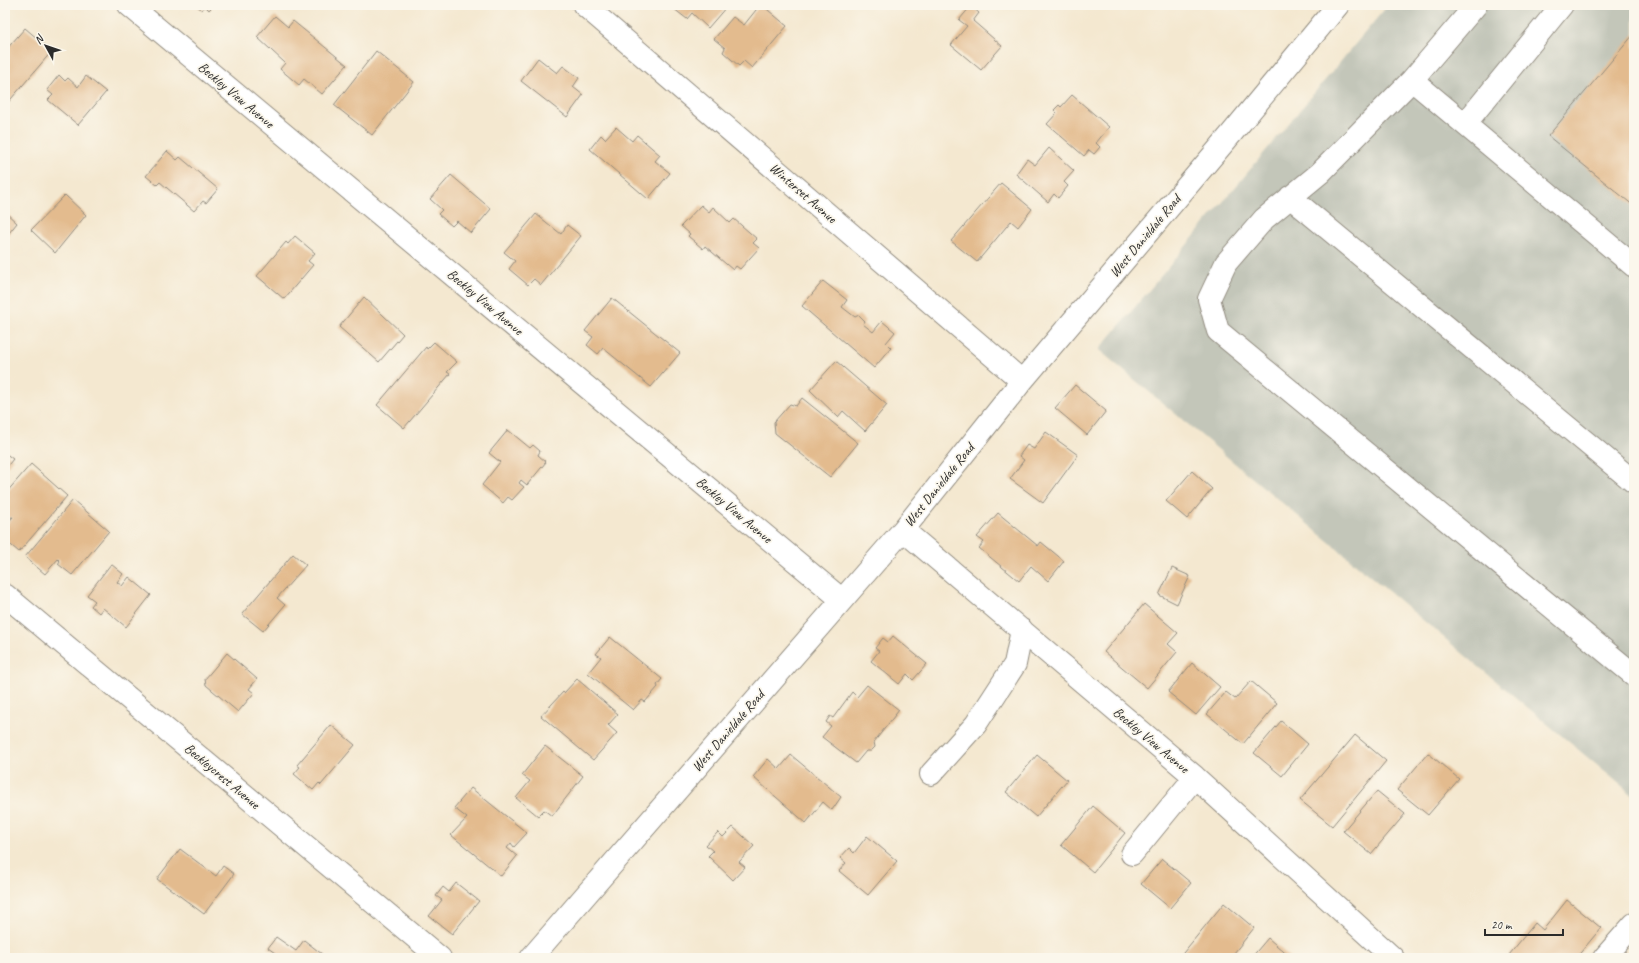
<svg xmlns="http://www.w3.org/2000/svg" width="1639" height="963" font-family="Caveat,sans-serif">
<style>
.industrial{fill:#c3c6b9}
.building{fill:#e3bb8e}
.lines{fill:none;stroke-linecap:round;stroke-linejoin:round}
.minor-casing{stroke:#908a7e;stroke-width:24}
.minor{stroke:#fff;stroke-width:22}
.labels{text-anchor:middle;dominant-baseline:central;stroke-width:3.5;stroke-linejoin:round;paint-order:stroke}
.street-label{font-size:14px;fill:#2b2b2b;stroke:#fbf7ec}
</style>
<rect width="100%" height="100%" fill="#fbf7ec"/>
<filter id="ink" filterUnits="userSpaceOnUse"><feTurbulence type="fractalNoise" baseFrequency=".025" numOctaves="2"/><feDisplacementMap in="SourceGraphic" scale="8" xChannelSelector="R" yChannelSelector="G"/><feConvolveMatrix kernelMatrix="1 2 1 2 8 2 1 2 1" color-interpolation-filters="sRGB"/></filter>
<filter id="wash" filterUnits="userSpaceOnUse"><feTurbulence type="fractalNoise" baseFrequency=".012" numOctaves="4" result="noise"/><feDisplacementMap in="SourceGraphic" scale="16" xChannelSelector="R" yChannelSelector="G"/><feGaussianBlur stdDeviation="0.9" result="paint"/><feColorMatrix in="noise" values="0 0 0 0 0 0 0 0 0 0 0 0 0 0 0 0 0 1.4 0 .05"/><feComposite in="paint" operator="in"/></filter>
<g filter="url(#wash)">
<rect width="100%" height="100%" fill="#f4e8d0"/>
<path class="industrial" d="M1388 5H1634V796L1099 350Z"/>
<g id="blocks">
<path class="building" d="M196 5H214L209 10 205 6 202 10Z
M669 5H726L727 6 708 28 692 13 687 19Z
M760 5H762L787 26 752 68 744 61 739 66 723 52 725 48 714 39 733 17 744 25Z
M971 6 979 13 973 21 1002 46 981 70 951 45 967 26 959 20Z
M275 16 288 27 293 21 347 65 322 94 304 79 299 85 280 69 285 63 257 37Z
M25 28 52 51 5 106V51Z
M1634 34V206L1548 136Z
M376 51 414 82 372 135 334 105Z
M538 58 557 73 563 66 579 78 573 87 583 95 567 117 521 81Z
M59 75 65 81 68 78 78 87 86 76 106 92 78 125 48 100 53 95 47 90Z
M1072 95 1109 127 1096 143 1100 147 1094 154 1089 150 1084 156 1047 124 1057 113 1054 110 1059 105 1061 107Z
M616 127 632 141 637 135 660 155 655 161 670 173 648 199 590 149 601 135 605 139Z
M1049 148 1074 171 1064 182 1068 186 1058 198 1054 194 1048 202 1016 174 1027 159 1035 165Z
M167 151 177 160 180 157 218 189 206 203 203 201 194 211 160 182 157 185 146 176Z
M451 175 491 209 471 233 457 221 452 226 438 214 442 210 430 199Z
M1001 183 1032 209 1018 227 1011 221 977 262 951 241Z
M65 195 86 215 55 253 31 230Z
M701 205 709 212 713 207 730 223 734 219 757 239 753 243 759 248 740 269 736 266 733 270 705 246 703 249 688 236 690 234 681 226Z
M5 212 17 223 5 238Z
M536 214 561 234 567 225 581 236 541 285 534 279 528 285 509 269 515 261 504 252Z
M295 236 315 253 308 261 313 265 284 299 257 276 286 242 288 244Z
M823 281 847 300 842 307 855 317 859 315 865 321 863 324 873 332 882 321 895 332 886 343 891 348 874 368 802 306Z
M364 297 403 334 379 362 339 327Z
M612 298 680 353 651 387 603 348 598 354 587 345 593 337 585 331Z
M434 342 457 362 447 372 450 374 404 428 377 405 426 347 427 349Z
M836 361 887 405 865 431 843 411 838 417 810 390Z
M1075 385 1106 411 1087 435 1055 408Z
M802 398 858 443 830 477 775 433 774 422 790 404 796 406Z
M508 430 530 448 533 445 540 451 538 455 546 462 527 485 521 480 519 483 524 487 512 500 508 497 503 503 482 485 500 462 489 453Z
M1046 432 1078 455 1043 503 1010 479 1024 460 1019 456 1027 445 1034 449Z
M5 453 13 459 5 469Z
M31 464 67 496 19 552 5 540V526L13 517 5 518V494Z
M1192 471 1212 489 1187 519 1166 501Z
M73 500 109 531 72 575 58 564 60 561 58 559 45 574 25 557Z
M998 513 1038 546 1041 542 1064 561 1048 581 1031 566 1019 581 979 548 984 542 977 537Z
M293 554 306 565 277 598 285 605 263 631 242 614Z
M111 564 123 574 117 582 122 586 129 577 151 595 126 627 103 608 99 613 91 606 95 601 87 595Z
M1172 568 1190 576 1177 604 1159 595Z
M1144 604 1178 633 1168 644 1177 652 1147 688 1104 652Z
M893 636 927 664 913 680 907 674 899 684 871 661 879 651 875 648 883 638 888 642Z
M610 637 662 679 657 685 658 687 645 702 642 700 633 710 588 673 601 657 596 654Z
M227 653 257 679 249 689 254 693 238 712 206 685 205 679Z
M1192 663 1220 687 1196 715 1168 692Z
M577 679 618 714 608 725 617 733 593 760 541 716 563 692 564 693Z
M1251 681 1277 703 1243 744 1207 714 1226 692 1235 699Z
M867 685 899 710 874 742 875 747 871 751H866L856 763 822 737 831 726 826 722 830 716 833 718 852 692 857 697Z
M1281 721 1308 744 1282 776 1254 753Z
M331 725 355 745 321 785 319 783 313 790 294 774 300 767 297 765Z
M1355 735 1386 761 1332 826 1300 800Z
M545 746 583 776 552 816 544 810 538 816 516 798 530 781 522 775Z
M1428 753 1459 779 1428 815 1397 790Z
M791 755 841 797 832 810 823 802 806 823 753 777 768 759 779 769Z
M1037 755 1067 780 1036 817 1006 792Z
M471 788 527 833 514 847 511 843 507 848 517 856 501 876 451 835 467 818 454 808Z
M1377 791 1405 814 1371 854 1343 831Z
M1093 806 1125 833 1093 872 1061 845Z
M733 827 754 846 739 862 745 867 733 880 708 856 713 851 706 845 718 832 723 837Z
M867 836 897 861 868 895 839 871 846 863 840 858 849 848 854 853Z
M180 849 216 876 223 866 234 874 204 914 157 879Z
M1162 859 1191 883 1170 908 1141 884Z
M456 883 479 901 452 934 429 916 442 900 436 896 443 887 449 892Z
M1567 900 1601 928 1576 958H1512L1509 955 1535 923 1543 930Z
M1224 903 1254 928 1230 958H1179Z
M276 937 296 951 304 940 327 958H271L275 953 268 948Z
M1268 938 1291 958H1251Z"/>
</g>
</g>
<g filter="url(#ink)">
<use href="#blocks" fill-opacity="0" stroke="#908a7e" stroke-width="1"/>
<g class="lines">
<g class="minor-casing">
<path id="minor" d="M129 5 841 599
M584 5 1022 381
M1412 80 1476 5
M1465 124 1562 5
M1290 197 1634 482
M1634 266 1412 80 1320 173 1264 219 1226 263 1209 299 1218 331 1634 675
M903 530 1195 777 1393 958
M5 595 440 958
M931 774 976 724 1015 664 1022 630
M1132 854 1195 777
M531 958 903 530 1022 381 1232 133 1338 5
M1604 958 1634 924"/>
</g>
<use href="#minor" class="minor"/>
</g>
</g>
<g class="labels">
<g class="street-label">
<text transform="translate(236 95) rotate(40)">Beckley View Avenue</text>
<text transform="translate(803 193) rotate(41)">Winterset Avenue</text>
<text transform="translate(1145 236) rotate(-50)">West Danieldale Road</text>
<text transform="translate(485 302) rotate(40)">Beckley View Avenue</text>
<text transform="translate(939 485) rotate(-51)">West Danieldale Road</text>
<text transform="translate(734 510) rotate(40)">Beckley View Avenue</text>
<text transform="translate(728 731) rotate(-49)">West Danieldale Road</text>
<text transform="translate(1151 740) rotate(40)">Beckley View Avenue</text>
<text transform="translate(222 776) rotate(40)">Beckleycrest Avenue</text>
</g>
</g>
<rect width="1639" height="963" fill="none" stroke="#fbf7ec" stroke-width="20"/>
<g transform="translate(46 46) rotate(310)" stroke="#fbf7ec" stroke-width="3" paint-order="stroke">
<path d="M0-3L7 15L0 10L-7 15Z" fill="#2b2b2b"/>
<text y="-6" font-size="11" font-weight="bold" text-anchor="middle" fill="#2b2b2b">N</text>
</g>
<path d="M1485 929v6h78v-6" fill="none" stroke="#2b2b2b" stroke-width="2"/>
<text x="1491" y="929" font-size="12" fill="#2b2b2b" stroke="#fbf7ec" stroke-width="3" paint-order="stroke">20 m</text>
</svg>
